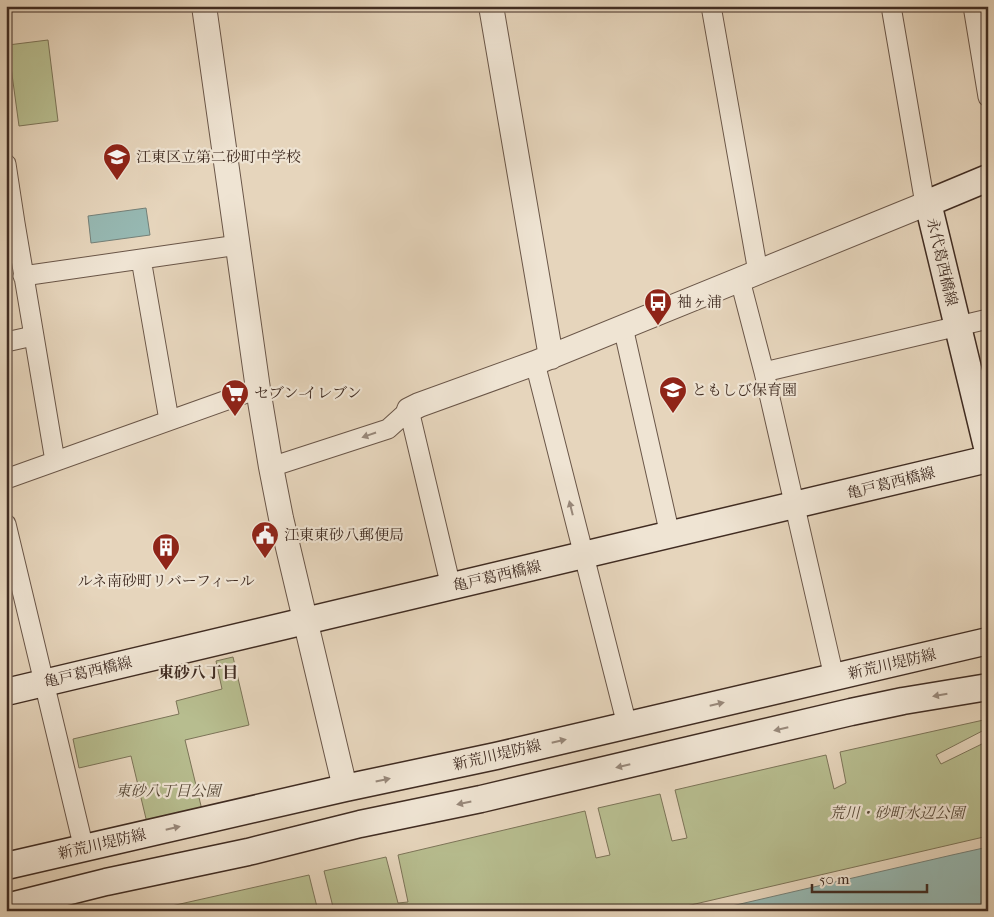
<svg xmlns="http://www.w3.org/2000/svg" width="994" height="917" font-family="'IM FELL French Canon','Noto Serif JP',serif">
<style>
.green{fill:#b7bd8f;stroke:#7c7458}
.water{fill:#96b8b2;stroke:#748078}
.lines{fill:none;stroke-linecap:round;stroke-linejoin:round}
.minor-casing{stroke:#6a5648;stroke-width:21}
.tertiary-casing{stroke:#6a5648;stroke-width:26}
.secondary-casing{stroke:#402c22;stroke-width:29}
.minor{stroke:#efe4d3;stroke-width:19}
.tertiary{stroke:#efe4d3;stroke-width:24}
.secondary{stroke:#efe4d3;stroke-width:26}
.oneway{fill:#98887a}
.labels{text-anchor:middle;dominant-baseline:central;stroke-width:4.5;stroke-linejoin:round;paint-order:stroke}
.poi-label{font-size:15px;fill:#402c22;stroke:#efe4d3;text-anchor:start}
.street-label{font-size:15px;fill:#402c22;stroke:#efe4d3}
.park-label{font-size:15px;font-style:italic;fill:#584938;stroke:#efe4d3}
.neighbourhood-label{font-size:16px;font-weight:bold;fill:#402c22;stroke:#efe4d3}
</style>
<rect width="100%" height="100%" fill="#e6d5bc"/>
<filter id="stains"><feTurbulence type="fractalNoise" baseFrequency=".004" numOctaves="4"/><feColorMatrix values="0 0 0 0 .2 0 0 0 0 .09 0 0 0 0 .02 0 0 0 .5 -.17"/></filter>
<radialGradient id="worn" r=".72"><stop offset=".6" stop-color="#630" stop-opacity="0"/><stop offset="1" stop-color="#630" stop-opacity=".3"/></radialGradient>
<path class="green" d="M48 40 58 121 19 126 8 45Z
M233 657 249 725 185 740 203 814 148 827 131 756 79 768 73 739 179 714 176 701 222 689 216 661Z
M988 719V728L936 755 941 764 988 741V836L665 911H334L324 871 386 857 398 903 408 902 398 855 585 811 596 858 610 855 598 808 660 794 672 841 687 838 675 790 826 755 834 789 846 783 840 752Z
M309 875 318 911H149Z"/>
<path class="water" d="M146 208 150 235 91 243 88 216Z
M988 847V911H710L952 855Z"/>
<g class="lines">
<g class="minor-casing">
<path id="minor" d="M711 6 758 272
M973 6 988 97
M892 12 925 204
M6 164 15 223 55 461
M141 259 169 420
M23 276 238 245
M740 280 764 372 834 677
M623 327 670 535
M6 342 33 336
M535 363 627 725
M764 372 988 319
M271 467 388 429 409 410 451 587
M6 479 258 389
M6 524 84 849"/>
</g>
<g class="tertiary-casing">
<path id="tertiary" d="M204 6 258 389 271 467 281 518 345 788
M491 6 551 357
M409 410 419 405 535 363 928 203"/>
</g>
<g class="secondary-casing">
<path id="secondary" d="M988 178 928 203 988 451
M6 692 988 459
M6 866 345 788 496 756 988 641
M6 907 106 882 248 852 360 824 481 799 851 712 903 701 988 687"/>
</g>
<use href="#minor" class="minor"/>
<use href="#tertiary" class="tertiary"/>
<use href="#secondary" class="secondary"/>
</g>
<defs><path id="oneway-solid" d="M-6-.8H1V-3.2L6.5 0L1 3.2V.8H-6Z" transform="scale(1.25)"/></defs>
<g class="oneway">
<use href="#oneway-solid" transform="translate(369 435) rotate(161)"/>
<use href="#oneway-solid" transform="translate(571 508) rotate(-104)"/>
<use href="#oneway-solid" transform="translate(940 695) rotate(170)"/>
<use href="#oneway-solid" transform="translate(717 704) rotate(-13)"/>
<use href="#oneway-solid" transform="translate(781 729) rotate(167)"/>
<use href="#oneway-solid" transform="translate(559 741) rotate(-13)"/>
<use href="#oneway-solid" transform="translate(623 766) rotate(167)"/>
<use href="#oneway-solid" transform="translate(383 780) rotate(-12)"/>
<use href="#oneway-solid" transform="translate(464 803) rotate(168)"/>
<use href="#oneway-solid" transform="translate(173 828) rotate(-13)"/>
</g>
<defs>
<g id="school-pin" transform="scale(1.4375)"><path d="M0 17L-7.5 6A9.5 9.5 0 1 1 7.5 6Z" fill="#8f2418" stroke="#efe4d3"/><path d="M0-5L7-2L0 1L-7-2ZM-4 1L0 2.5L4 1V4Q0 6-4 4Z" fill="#fff"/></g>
<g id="bus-pin" transform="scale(1.4375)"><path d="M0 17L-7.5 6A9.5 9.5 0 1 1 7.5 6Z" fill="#8f2418" stroke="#efe4d3"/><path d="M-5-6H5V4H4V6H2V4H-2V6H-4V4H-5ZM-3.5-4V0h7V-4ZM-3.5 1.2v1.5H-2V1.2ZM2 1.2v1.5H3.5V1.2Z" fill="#fff"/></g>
<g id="supermarket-pin" transform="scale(1.4375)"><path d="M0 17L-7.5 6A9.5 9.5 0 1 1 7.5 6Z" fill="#8f2418" stroke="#efe4d3"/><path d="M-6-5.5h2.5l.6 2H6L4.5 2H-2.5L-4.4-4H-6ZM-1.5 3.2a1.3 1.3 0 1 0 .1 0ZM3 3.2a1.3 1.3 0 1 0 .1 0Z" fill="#fff"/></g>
<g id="civic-pin" transform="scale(1.4375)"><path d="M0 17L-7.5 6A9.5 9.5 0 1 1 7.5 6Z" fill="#8f2418" stroke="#efe4d3"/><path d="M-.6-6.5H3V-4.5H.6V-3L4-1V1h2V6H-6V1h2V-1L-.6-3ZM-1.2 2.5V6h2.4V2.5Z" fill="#fff"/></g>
<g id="building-pin" transform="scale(1.4375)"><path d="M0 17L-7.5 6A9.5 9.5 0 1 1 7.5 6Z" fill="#8f2418" stroke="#efe4d3"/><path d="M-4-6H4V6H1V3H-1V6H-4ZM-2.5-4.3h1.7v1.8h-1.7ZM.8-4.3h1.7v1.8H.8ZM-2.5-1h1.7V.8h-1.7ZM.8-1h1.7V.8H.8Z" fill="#fff"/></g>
</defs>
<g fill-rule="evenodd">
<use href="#school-pin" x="117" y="157"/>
<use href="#bus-pin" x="658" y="302"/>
<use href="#school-pin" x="673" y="390"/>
<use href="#supermarket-pin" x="235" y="393"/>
<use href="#civic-pin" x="265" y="535"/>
<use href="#building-pin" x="166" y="547"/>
</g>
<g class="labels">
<g class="poi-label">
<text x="136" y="157">江東区立第二砂町中学校</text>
<text x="677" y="302">袖ヶ浦</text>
<text x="692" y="390">ともしび保育園</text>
<text x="254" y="393">セブン-イレブン</text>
<text x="284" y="535">江東東砂八郵便局</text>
<text x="166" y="581" text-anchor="middle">ルネ南砂町リバーフィール</text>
</g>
<g class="street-label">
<text transform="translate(942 262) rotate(77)">永代葛西橋線</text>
<text transform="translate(891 483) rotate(-14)">亀戸葛西橋線</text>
<text transform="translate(497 576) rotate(-13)">亀戸葛西橋線</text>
<text transform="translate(892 664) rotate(-13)">新荒川堤防線</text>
<text transform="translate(88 672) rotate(-13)">亀戸葛西橋線</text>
<text transform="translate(497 755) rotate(-13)">新荒川堤防線</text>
<text transform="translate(102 844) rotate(-13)">新荒川堤防線</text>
</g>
<g class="park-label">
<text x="168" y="791">東砂八丁目公園</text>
<text x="897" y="813">荒川・砂町水辺公園</text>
</g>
<g class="neighbourhood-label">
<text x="198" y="672">東砂八丁目</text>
</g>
</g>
<rect width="994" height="917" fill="none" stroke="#e6d5bc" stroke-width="25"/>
<rect x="8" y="8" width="979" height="902" fill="none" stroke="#402c22" stroke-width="2.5"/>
<rect x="12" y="12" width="969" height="892" fill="none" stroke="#402c22"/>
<path d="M812 884v8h115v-8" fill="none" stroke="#402c22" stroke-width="2.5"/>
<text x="819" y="884" font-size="15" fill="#402c22" stroke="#efe4d3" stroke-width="4" paint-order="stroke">50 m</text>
<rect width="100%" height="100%" filter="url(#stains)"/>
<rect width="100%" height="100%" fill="url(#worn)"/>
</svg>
